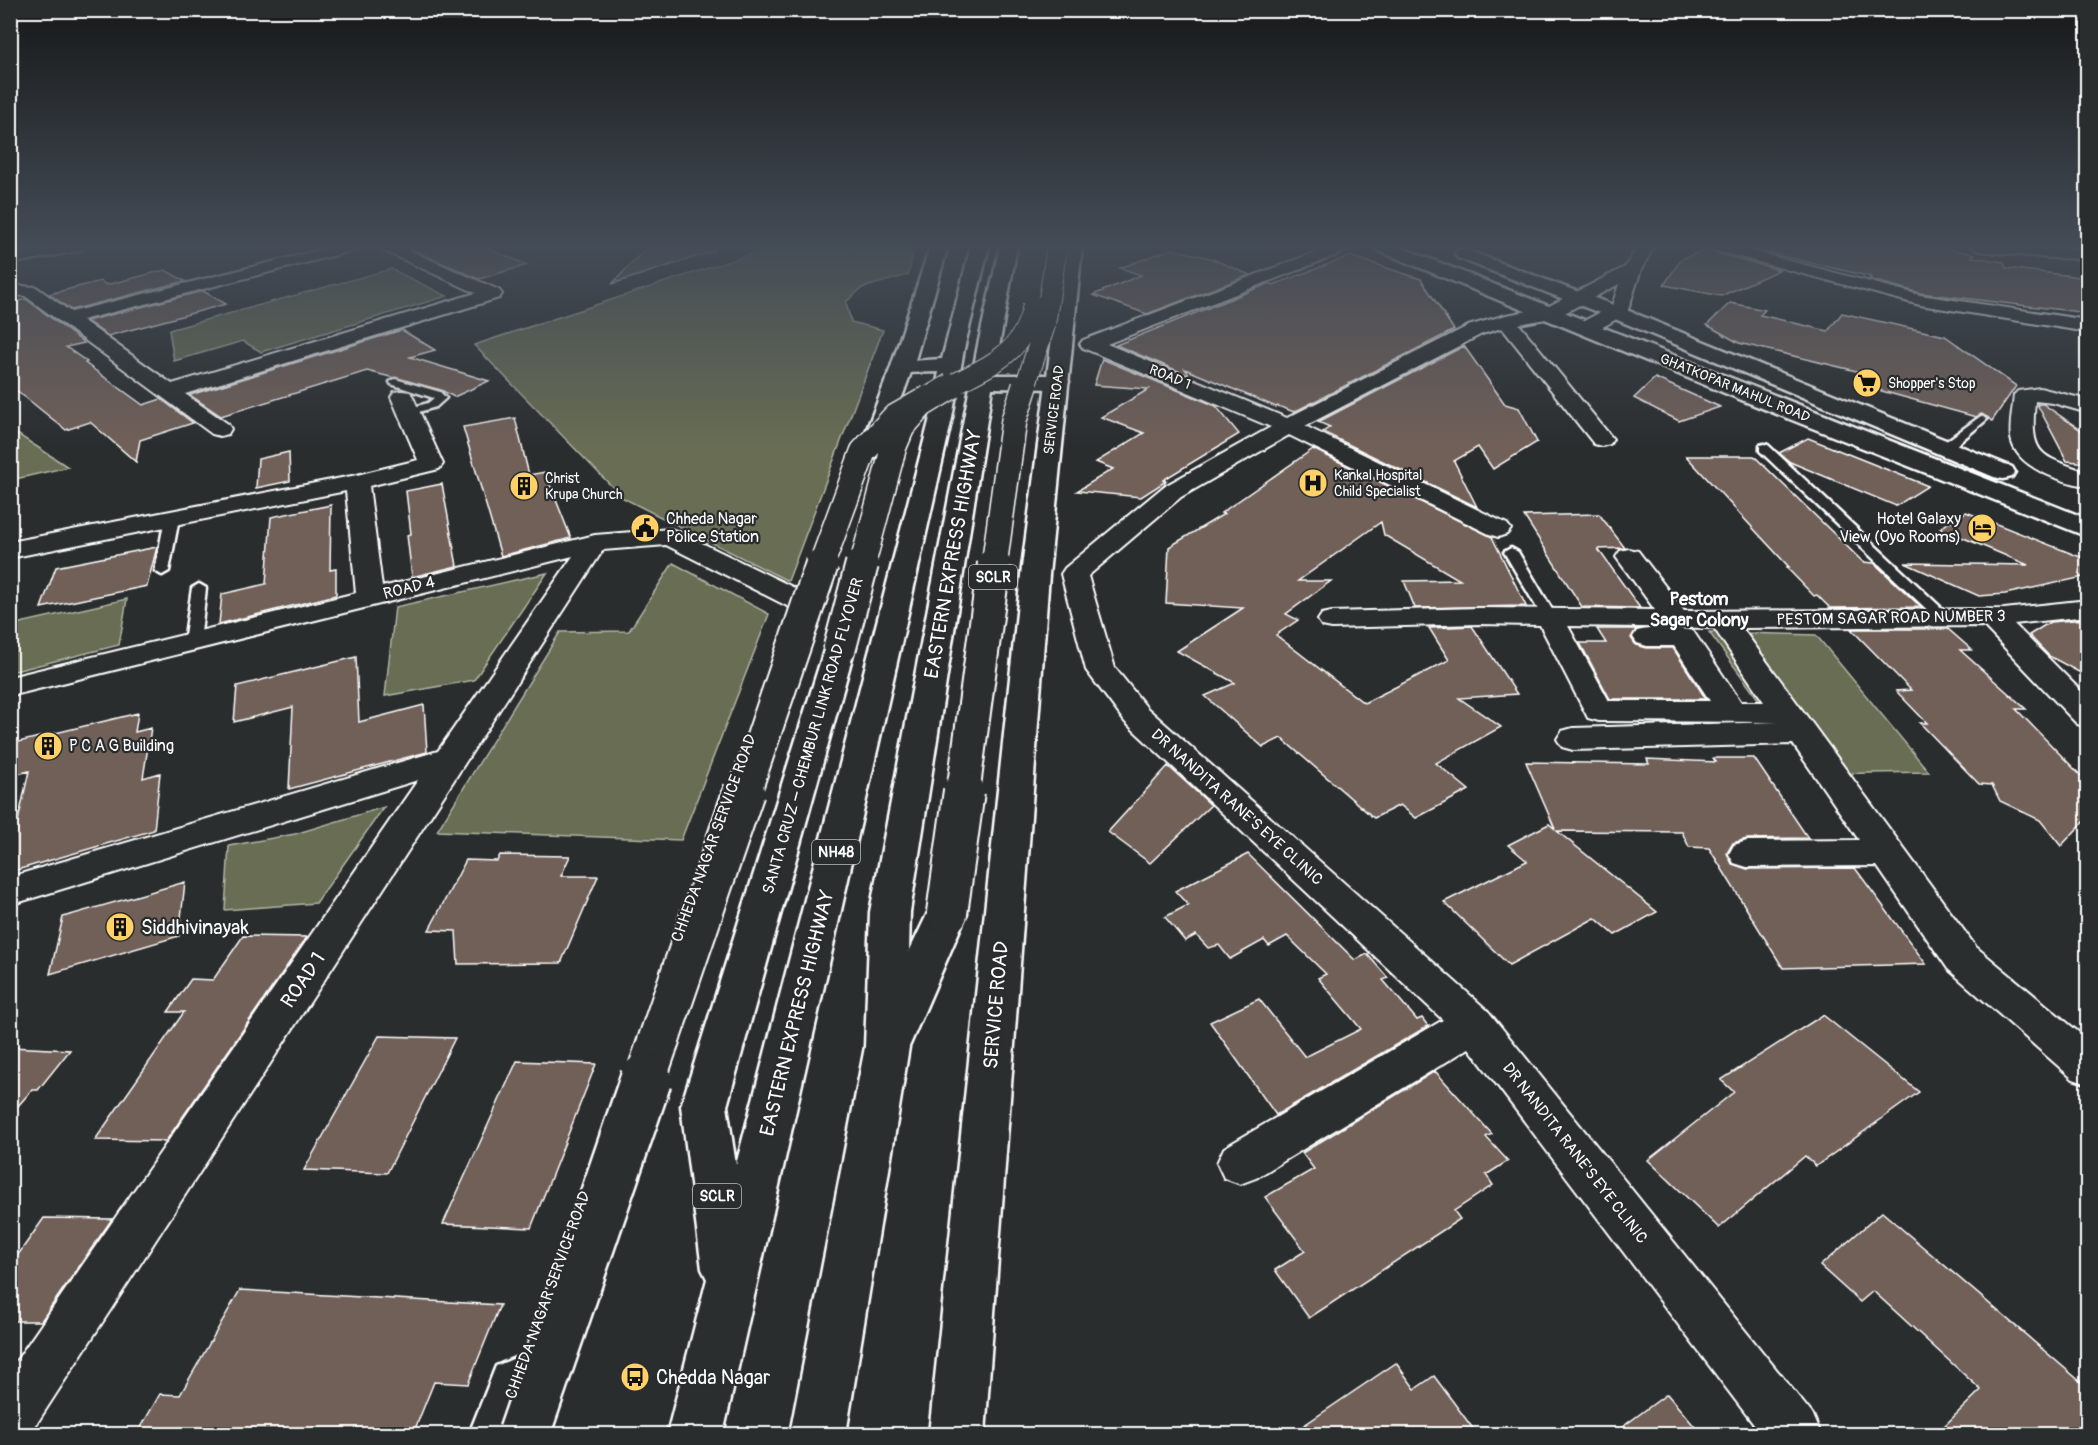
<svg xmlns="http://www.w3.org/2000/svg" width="2098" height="1445" font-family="Pangolin,sans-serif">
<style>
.green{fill:#676d52;stroke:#b3b6a8;stroke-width:1.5}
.building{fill:#716058;stroke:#fff;stroke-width:1.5}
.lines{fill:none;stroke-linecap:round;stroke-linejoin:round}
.service-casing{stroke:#fff;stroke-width:5}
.minor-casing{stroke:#fff;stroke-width:4}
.tertiary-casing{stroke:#fff;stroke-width:5}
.trunk-casing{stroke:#fff;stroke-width:5}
.service{fill:#2a2d2e;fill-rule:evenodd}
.minor{fill:#2a2d2e;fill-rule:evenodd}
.tertiary{fill:#2a2d2e;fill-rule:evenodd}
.trunk{fill:#2a2d2e;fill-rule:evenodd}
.trunk-bridge-far4-casing{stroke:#fff;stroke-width:22;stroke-linecap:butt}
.trunk-bridge-far3-casing{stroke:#fff;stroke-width:28;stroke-linecap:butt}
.trunk-bridge-far2-casing{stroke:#fff;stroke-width:36;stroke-linecap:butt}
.trunk-bridge-far1-casing{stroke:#fff;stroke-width:44;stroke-linecap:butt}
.trunk-bridge-casing{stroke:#fff;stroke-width:55;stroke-linecap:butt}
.trunk-bridge-far4{stroke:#2a2d2e;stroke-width:20}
.trunk-bridge-far3{stroke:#2a2d2e;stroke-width:25}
.trunk-bridge-far2{stroke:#2a2d2e;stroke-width:32}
.trunk-bridge-far1{stroke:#2a2d2e;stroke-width:40}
.trunk-bridge{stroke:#2a2d2e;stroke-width:50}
.labels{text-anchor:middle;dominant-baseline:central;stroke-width:4.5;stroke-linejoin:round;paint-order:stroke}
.far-street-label{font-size:14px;fill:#fff;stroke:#2a2d2e}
.far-poi-label{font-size:14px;fill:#fff;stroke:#2a2d2e;text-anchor:start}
.shield{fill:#2a2d2e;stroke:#bfc0c0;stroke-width:1.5}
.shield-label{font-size:15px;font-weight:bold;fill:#fff}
.poi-label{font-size:16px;fill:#fff;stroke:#2a2d2e;text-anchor:start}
.street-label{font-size:16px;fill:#fff;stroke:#2a2d2e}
.neighbourhood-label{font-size:18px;font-weight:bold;fill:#fff;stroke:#2a2d2e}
.near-street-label{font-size:20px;fill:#fff;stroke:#2a2d2e}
.near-poi-label{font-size:20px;fill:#fff;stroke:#2a2d2e;text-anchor:start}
</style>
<rect width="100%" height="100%" fill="#2a2d2e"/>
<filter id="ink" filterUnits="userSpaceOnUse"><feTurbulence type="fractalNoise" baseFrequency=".0167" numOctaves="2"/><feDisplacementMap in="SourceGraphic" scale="12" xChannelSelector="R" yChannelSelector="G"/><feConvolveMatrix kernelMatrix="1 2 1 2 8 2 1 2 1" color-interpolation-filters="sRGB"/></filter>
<g filter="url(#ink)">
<path class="green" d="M775 246H915L908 275 862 288 846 302 851 322 883 330 788 581 623 498 474 345Z
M391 269 447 296 261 352 243 341 174 361 169 330Z
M11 430 68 467 11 480Z
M673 563 769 614 681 840 437 831 560 632 629 631Z
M547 573 474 680 385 696 395 607Z
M127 599 119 645 11 672V625Z
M1709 632 1816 635 1929 772 1813 774Z
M384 807 316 903 225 910 229 846 295 834Z"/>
<path class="building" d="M404 246H482L527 265 479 279Z
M648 246H713L714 251 612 284Z
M1741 246H1931L1975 254 1972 257 2004 262 2006 268 2088 278V313L1920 293 1869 279 1871 277Z
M1171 249 1210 258 1250 275 1147 314 1093 295 1141 275 1120 268Z
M1707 249 1709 251 1779 270 1721 296 1664 285 1681 259Z
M1350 256 1421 279 1454 330 1294 412 1278 406 1276 407 1185 369 1190 376 1116 345 1270 283 1273 285Z
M165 270 185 281 71 310 49 294 101 281 106 285Z
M203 291 226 304 108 336 87 321Z
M26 299 84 343 66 347 87 362 85 363 143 405 161 399 193 423 140 440 136 462 90 422 66 430 10 385V303Z
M1730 303 1765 310 1760 315 1828 331 1842 313 1945 336 2016 386 1992 421 1982 414 1976 417 1860 385 1869 374 1739 343 1707 325Z
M402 330 435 350 410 357 489 381 454 397 441 390 367 371 221 416 190 395Z
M1464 346 1505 404 1519 408 1537 442 1493 469 1478 447 1454 461 1477 507 1323 432 1330 427 1318 422Z
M1102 359 1216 406 1239 434 1163 480 1166 481 1141 497 1077 491 1113 469 1096 462 1144 433 1101 417 1149 389 1094 385Z
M1655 378 1720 407 1679 421 1634 398Z
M2037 404H2043L2088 435V463L2067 461Z
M515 418 529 475 545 472 571 538 501 556 463 427Z
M1808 438 1928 486 1896 506 1790 462 1779 453Z
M1313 449 1492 537 1526 606 1415 608 1404 581 1460 580 1384 535 1381 522 1298 581H1331L1286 614 1298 620 1276 635 1364 703 1449 660 1429 628 1472 626 1517 694 1459 698 1501 727 1436 763 1469 790 1416 818 1400 805 1374 818 1281 738 1263 747 1205 696 1235 683 1177 651 1243 608 1166 603 1169 547 1224 514 1221 513Z
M289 452 290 481 256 488 258 459Z
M1686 456H1754L1863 562 1874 563 1921 607 1830 608 1817 595 1814 596 1786 567H1789Z
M442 484 457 566 412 577 407 535 411 534 406 491Z
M331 505 330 570 336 569V595L219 624 222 594 266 584 271 517Z
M1966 512 2088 560V576L2005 594 1979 596 1905 563 2028 565 1940 528Z
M1599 514 1625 548 1598 549 1640 608 1582 607 1524 516Z
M157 547 147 586 41 608 56 567Z
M2086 619H2088V677L2049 656 2029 635 2050 622Z
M1597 629H1636L1631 638 1636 645 1647 648H1673L1706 699H1610L1580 643H1606Z
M1851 629H1948L1972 650H1960L2026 709H2016L2088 783V817L2061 846 2040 820 2000 801 1992 785 1979 784 1920 723H1927L1896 691 1911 690Z
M356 657 359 722 424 705 427 752 289 789 293 707 234 722 237 686Z
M138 713 135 732 151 728 143 778 160 773 154 830 10 872V857L29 771 10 776V744Z
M1713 758H1754L1808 838 1747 839 1733 843 1727 853 1732 864 1747 869 1855 868 1926 964 1783 968 1709 848 1689 847 1682 832 1557 831 1657 912 1615 935 1595 918 1509 965 1444 902 1527 861 1508 845 1549 824 1555 829 1526 762 1649 764 1647 759 1716 762Z
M1168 766 1211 805 1150 863 1108 832Z
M1248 854 1355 960 1367 954 1388 978 1383 980 1417 1020 1422 1018 1428 1026 1276 1115 1210 1022 1259 999 1305 1057 1361 1029 1318 978 1326 974 1287 936 1269 946 1264 940 1230 959 1219 945 1208 948 1196 935 1185 941 1165 917 1188 905 1175 891Z
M500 855 570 856 561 876H598L561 963 458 964 456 931 429 930 466 860 497 861Z
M185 882 179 936 50 974 63 917Z
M243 936 307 937 166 1141 95 1140 184 1012H168L191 979 213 980Z
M1823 1015 1919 1092 1816 1166 1805 1156 1719 1228 1648 1160 1734 1092 1721 1080Z
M379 1036 455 1038 387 1173 304 1170Z
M10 1047 70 1050 38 1090H32L10 1115Z
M517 1061 596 1064 531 1228 443 1224Z
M1435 1071 1492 1134 1486 1137 1508 1161 1486 1175 1493 1185 1454 1211 1460 1219 1309 1318 1275 1270 1305 1251 1265 1197 1314 1169 1302 1153Z
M1882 1212 2088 1388V1434H1936L1981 1390 1873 1291 1860 1302 1820 1266Z
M44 1218 112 1219 41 1321H10V1266Z
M240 1290 500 1305 468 1384 434 1382 413 1434H137L160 1394 180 1395Z
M1396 1363 1415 1389 1434 1376 1477 1434H1291Z
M1667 1394 1701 1434H1613Z"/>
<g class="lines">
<g class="service-casing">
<path id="service" d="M395 379 440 392 446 398 436 407 408 415 404 414V410L428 403 434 398 391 384 390 382Z
M1981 416 1987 419 1985 421 1949 451H1941V445Z
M1764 444 1768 445 1949 615 1951 618 1949 621H1939L1760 451V445Z
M172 514 179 518 169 571 162 575 155 571 165 518Z
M1511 548 1518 552 1557 618 1555 621 1550 622 1543 618 1504 552Z
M199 584 206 588 200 642 192 647 184 642 192 588Z"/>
</g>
<g class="minor-casing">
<path id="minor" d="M54 246H86L78 251 10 264V254Z
M336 246H362L360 249 82 320 172 384 476 293 380 249 378 246H399L499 290 502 294 499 298 185 394 228 424 231 429 228 434 220 436 212 434 25 296 10 295V285L36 287 71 312Z
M1332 246H1354L1352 249 1107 344 1287 418 1468 326 1506 315 1545 308 1625 267 1638 246H1654L1641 270 1627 313C1613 320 1596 335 1580 331L1577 327 1580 323 1612 306 1619 284 1557 317 1519 324 1613 439 1610 444 1602 446 1594 444 1502 328 1482 334 1305 426 1507 524 1511 529 1507 534 1498 537 1489 534 1289 435 1181 497 1088 576 1115 668 1147 708 1488 1011 1813 1415 1821 1434H1761L1469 1048 1256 1178 1240 1184 1224 1178 1217 1163 1224 1148 1443 1020 1125 722 1086 670 1061 574 1065 568 1163 487 1271 427 1083 348 1080 344 1083 340Z
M1708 246H1733L1920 295 2088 320V332L1920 305 1710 249Z
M1971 246 2088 249V259L2049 258 1979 251Z
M2040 388 2088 400V413L2053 403 2035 401C2030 455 2038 456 2088 472V487C2062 481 2016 469 2011 438 2009 424 2013 409 2014 395L2018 391Z
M402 391 410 392 413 397 443 464 439 469 369 486 382 587 595 535 670 529 679 532 809 595 813 601 809 607 799 609 789 607 666 545 603 550 30 1434H10V1370L418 780 10 905V877L438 751 573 556 10 696V677L356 593 346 491 10 558V542L357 475 418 460 391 397 394 392Z
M1629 549 1638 551 1684 611 2004 609 2088 600V616L2014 624 2088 698V727L2077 724 1984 626 1742 628 1976 947 2088 1040V1084L2073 1079 1948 969 1877 866 1747 867 1734 863 1729 854 1734 845 1747 841 1859 840 1793 744 1573 750 1562 747 1557 739 1562 731 1573 728 1778 722 1599 721 1588 718 1540 625 1479 624 1332 628 1322 626 1318 620 1322 614 1332 612 1479 608 1655 610 1616 557 1620 551ZM1568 626 1714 628 1764 702H1741L1693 631C1676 627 1654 627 1637 631L1633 637 1637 643 1647 646H1674L1710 701H1609Z"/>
</g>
<g class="tertiary-casing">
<path id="tertiary" d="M930 246H948L913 367 882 452 879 457 870 459 861 457 858 452 891 367Z
M1064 246H1082L1049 575 985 1434H929L1021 575Z
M1374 246H1397L2088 519V537L1744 401 1377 250Z
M1464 249 1624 309 2012 467 2015 472 2012 477 2003 479 1994 477 1610 317 1458 258 1455 254 1458 250Z
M515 1358 534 1366 542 1385 525 1434H469L496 1366Z"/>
</g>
<g class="trunk-casing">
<path id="trunk" d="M971 246H989L964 349 952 418 723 1434H667L707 1279 702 1269 681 1106 825 647 829 640 840 638 851 640 855 647 727 1106 736 1165 930 418 939 372 902 373 894 372 891 367 894 362 942 359Z
M1000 246H1017L994 375H1058L1066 377 1069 382 1066 387 1058 389 992 388 910 912 909 952 933 902 947 898 961 902 967 913 909 1047 846 1434H790L865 1047 870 912 978 345Z"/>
</g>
<use href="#service" class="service"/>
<use href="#minor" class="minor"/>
<use href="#tertiary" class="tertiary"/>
<use href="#trunk" class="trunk"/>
<g class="trunk-bridge-far4-casing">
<path id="trunk-bridge-far4" d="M949 387C990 364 1023 356 1033 305
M1025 387 1045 325 1057 246"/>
</g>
<g class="trunk-bridge-far3-casing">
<path id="trunk-bridge-far3" d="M821 566 863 452 894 418 929 398
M862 566 894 446 902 427 921 405 952 386
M994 566 1014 420 1025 386"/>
</g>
<g class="trunk-bridge-far2-casing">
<path id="trunk-bridge-far2" d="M840 647 862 564
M744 793 822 564
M963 793 994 564"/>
</g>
<g class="trunk-bridge-far1-casing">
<path id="trunk-bridge-far1" d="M947 913 964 791
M645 1080 744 791"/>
</g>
<g class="trunk-bridge-casing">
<path id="trunk-bridge" d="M524 1434 646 1079"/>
</g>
<use href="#trunk-bridge-far4" class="trunk-bridge-far4"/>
<use href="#trunk-bridge-far3" class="trunk-bridge-far3"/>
<use href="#trunk-bridge-far2" class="trunk-bridge-far2"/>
<use href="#trunk-bridge-far1" class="trunk-bridge-far1"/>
<use href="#trunk-bridge" class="trunk-bridge"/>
</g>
</g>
<linearGradient id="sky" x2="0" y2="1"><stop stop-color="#171919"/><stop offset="0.55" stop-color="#444c57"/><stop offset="1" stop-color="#444c57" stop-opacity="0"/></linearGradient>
<rect width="2098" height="448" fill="url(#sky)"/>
<defs>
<g id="supermarket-disc" transform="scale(1.5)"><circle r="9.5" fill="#ffd166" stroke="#2a2d2e"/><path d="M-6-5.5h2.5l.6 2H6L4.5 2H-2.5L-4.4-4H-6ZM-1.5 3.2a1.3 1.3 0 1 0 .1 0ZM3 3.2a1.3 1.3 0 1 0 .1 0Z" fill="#111"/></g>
<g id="hospital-disc" transform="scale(1.5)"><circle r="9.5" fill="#ffd166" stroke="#2a2d2e"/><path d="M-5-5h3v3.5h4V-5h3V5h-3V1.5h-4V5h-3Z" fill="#111"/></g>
<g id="building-disc" transform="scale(1.5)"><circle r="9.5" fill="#ffd166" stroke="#2a2d2e"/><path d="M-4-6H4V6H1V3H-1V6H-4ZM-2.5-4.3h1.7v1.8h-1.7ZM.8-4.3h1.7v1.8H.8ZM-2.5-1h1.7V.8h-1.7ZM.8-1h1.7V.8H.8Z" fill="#111"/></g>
<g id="civic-disc" transform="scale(1.5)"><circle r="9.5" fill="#ffd166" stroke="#2a2d2e"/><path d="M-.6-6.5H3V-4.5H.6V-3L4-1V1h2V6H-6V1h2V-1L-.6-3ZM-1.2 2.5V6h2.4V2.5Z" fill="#111"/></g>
<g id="hotel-disc" transform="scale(1.5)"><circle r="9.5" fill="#ffd166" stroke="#2a2d2e"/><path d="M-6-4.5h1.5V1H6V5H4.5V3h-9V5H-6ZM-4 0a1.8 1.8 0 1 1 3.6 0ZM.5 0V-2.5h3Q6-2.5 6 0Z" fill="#111"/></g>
<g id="bus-disc" transform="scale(1.5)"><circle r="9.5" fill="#ffd166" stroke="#2a2d2e"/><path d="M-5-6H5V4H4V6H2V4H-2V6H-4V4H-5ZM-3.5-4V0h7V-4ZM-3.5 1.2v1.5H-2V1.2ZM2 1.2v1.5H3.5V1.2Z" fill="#111"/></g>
</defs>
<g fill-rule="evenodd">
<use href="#supermarket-disc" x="1867" y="383"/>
<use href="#hospital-disc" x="1313" y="483"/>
<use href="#building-disc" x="524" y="486"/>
<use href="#civic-disc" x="645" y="528"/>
<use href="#hotel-disc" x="1982" y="528"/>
<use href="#building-disc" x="48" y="746"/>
<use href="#building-disc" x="120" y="927"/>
<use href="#bus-disc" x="635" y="1377"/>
</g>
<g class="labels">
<g class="far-street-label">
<text transform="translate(1170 377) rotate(22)">ROAD 1</text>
<text transform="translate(1735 388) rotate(22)">GHATKOPAR MAHUL ROAD</text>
<text transform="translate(1054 410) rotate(-83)">SERVICE ROAD</text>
</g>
<g class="far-poi-label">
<text x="1888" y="383">Shopper's Stop</text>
<text x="1334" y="475">Kankal Hospital<tspan x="1334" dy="16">Child Specialist</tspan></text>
<text x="545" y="478">Christ<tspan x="545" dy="16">Krupa Church</tspan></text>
</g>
<g class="shield">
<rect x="969" y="565" width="48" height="24" rx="4.5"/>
<rect x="812" y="840" width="48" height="24" rx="4.5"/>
<rect x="693" y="1184" width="48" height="24" rx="4.5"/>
</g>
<g class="shield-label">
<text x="993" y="577">SCLR</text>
<text x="836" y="852">NH48</text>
<text x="717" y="1196">SCLR</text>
</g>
<g class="poi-label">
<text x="666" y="519">Chheda Nagar<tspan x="666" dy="18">Police Station</tspan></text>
<text x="1961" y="519" text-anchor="end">Hotel Galaxy<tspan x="1961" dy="18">View (Oyo Rooms)</tspan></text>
<text x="69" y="746">P C A G Building</text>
</g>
<g class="street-label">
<text transform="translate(409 588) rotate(-14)">ROAD 4</text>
<text transform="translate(1891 618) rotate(-1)">PESTOM SAGAR ROAD NUMBER 3</text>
<text transform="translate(813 736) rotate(-74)">SANTA CRUZ – CHEMBUR LINK ROAD FLYOVER</text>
<text transform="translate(1237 807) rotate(42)">DR NANDITA RANE'S EYE CLINIC</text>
<text transform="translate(714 838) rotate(-70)">CHHEDA NAGAR SERVICE ROAD</text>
<text transform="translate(1575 1153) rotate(52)">DR NANDITA RANE'S EYE CLINIC</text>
<text transform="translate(548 1295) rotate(-70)">CHHEDA NAGAR SERVICE ROAD</text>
</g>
<g class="neighbourhood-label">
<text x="1699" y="599">Pestom<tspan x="1699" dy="21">Sagar Colony</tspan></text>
</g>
<g class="near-street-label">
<text transform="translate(953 554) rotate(-80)">EASTERN EXPRESS HIGHWAY</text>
<text transform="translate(303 980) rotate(-56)">ROAD 1</text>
<text transform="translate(996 1005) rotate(-85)">SERVICE ROAD</text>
<text transform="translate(797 1013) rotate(-76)">EASTERN EXPRESS HIGHWAY</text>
</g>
<g class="near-poi-label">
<text x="141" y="927">Siddhivinayak</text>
<text x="656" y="1377">Chedda Nagar</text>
</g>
</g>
<rect width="2098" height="1445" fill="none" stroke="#2a2d2e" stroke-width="36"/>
<rect x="18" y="18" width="2062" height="1409" fill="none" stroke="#fff" stroke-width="2" filter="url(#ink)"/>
</svg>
